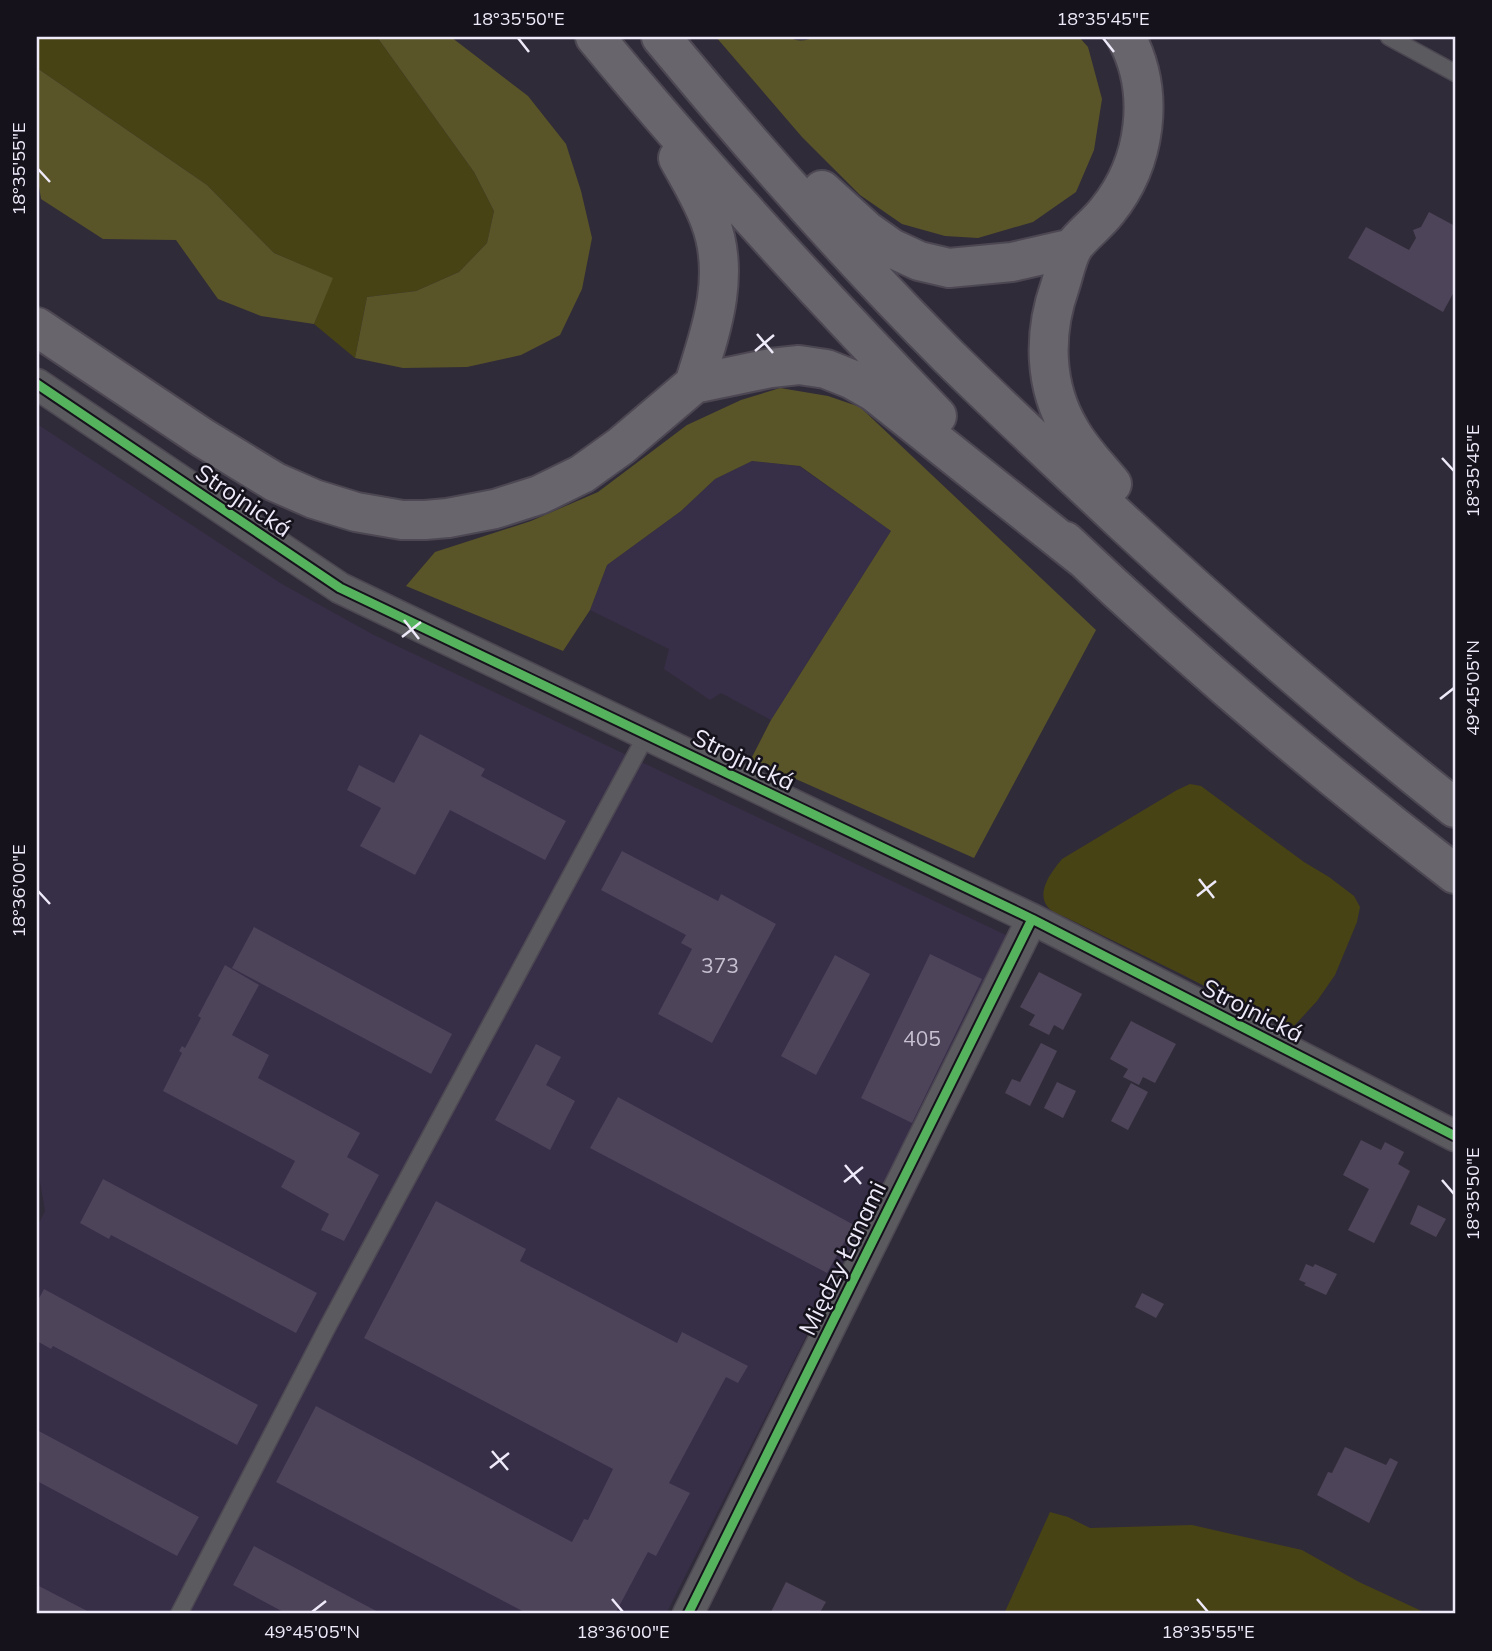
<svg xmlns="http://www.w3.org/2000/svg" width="1492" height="1651" font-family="Mulish,sans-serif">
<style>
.built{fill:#372e48}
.green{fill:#474315}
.forest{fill:#595528}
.building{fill:#4d445a}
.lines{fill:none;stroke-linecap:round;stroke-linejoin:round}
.service-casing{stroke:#4c4752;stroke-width:19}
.minor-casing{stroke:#4c4752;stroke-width:33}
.trunk-casing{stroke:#4c4752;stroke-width:42}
.service{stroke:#5b5a5e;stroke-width:16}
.minor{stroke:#5b5a5e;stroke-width:30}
.trunk{stroke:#68656c;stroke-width:38}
.cycleway-casing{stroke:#15121c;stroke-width:13}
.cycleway{stroke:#56b35d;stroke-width:9}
.ticks{fill:none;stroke:#efeaf9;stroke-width:2.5}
.labels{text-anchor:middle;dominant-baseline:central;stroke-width:5;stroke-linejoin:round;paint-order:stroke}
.number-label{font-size:21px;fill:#c6c0d1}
.street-label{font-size:24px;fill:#efeaf9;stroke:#15121c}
.neatline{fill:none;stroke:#efeaf9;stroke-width:2.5}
.ticks-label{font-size:18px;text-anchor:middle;fill:#efeaf9}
</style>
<rect width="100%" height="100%" fill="#302b38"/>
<path class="built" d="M37 424 282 584 374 635 1008 936 666 1614H37V1227L45 1211 37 1164Z
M752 461 799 466 891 531 771 720 721 693 710 700 664 669 669 649 590 610 607 565 681 511 715 479Z"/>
<path class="green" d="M37 37H377L474 172 494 211 487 243 459 272 416 291 367 297 355 358 314 324 332 278 274 253 207 185 37 68Z
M1190 784 1201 786 1304 862 1329 877 1354 896 1360 907 1357 922 1335 975 1317 1001 1294 1026 1286 1028 1181 974 1067 918C1061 915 1051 912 1047 906 1036 891 1053 870 1062 859L1177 790Z
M1050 1512 1068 1517 1090 1528 1192 1525 1302 1550 1359 1582 1428 1614H1004Z"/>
<path class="forest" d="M377 37H451L528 96 566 144 581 191 592 238 582 289 560 335 521 355 467 367 403 368 355 358 367 297 416 291 459 272 487 243 494 211 474 172Z
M716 37H789C795 42 808 41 814 37H1079L1088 47 1102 99 1094 150 1076 192 1033 222 978 238 945 236 902 224 860 195 802 137Z
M37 68 207 185 274 253 333 278 314 324 261 316 218 299 176 240 103 239 41 199 37 173Z
M780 388 828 396 860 407 1096 630 974 858 751 759 771 720 891 531 800 466 752 461 715 479 681 511 607 565 590 610 563 651 406 586 435 552 531 521 598 492 687 425 741 400Z"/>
<path class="building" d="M1429 212 1455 226V290L1443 312 1348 258 1366 227 1409 250 1416 238 1413 230 1421 227Z
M420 734 485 769 481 776 566 821 545 860 450 810 415 875 360 846 381 808 347 790 359 765 394 783Z
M622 851 718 901 721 894 776 924 712 1043 658 1014 692 949 681 943 686 935 601 890Z
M254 927 452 1034 431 1074 232 968Z
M930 954 982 979 912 1123 861 1098Z
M835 955 870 974 816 1075 781 1056Z
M225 965 259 985 232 1035 269 1055 258 1078 360 1133 347 1157 379 1175 344 1241 321 1230 329 1214 281 1187 295 1161 163 1091 182 1053 179 1051 182 1046 185 1048 201 1018 198 1016Z
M1039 972 1082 994 1063 1030 1054 1025 1049 1035 1029 1025 1035 1015 1020 1007Z
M1131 1021 1176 1044 1155 1083 1143 1077 1139 1085 1123 1077 1128 1069 1110 1059Z
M1041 1043 1057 1051 1030 1106 1005 1093 1012 1079 1020 1082Z
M536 1044 561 1057 546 1085 575 1101 550 1150 495 1120Z
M1057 1082 1076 1091 1063 1118 1044 1108Z
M1131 1083 1148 1092 1128 1130 1111 1121Z
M618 1097 854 1225 827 1273 590 1148Z
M1361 1140 1381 1150 1385 1142 1404 1152 1398 1164 1410 1171 1374 1243 1348 1230 1369 1189 1343 1175Z
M103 1179 317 1293 296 1333 111 1235 109 1239 80 1223Z
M436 1201 526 1249 520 1261 677 1343 682 1332 748 1366 738 1383 726 1377 669 1483 690 1493 656 1556 648 1552 615 1614H528L276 1482 316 1406 572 1542 584 1519 588 1520 613 1469 364 1338Z
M1418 1205 1446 1219 1436 1237 1410 1224Z
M1306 1264 1313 1267 1315 1264 1337 1274 1326 1295 1304 1285 1306 1283 1299 1280Z
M44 1289 258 1405 237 1445 53 1346 51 1349 37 1341V1302Z
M1142 1293 1164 1304 1156 1318 1135 1307Z
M37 1430 199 1517 177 1556 37 1481Z
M1345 1447 1386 1465 1390 1458 1398 1462 1369 1523 1317 1495 1328 1472 1332 1473Z
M254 1546 382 1614H287L233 1585Z
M786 1582 826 1602 819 1614H770Z
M37 1585 93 1614H37Z"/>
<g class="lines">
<g class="service-casing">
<path id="service" d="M1389 37 1455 73
M179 1614 328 1326 647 734"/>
</g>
<g class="minor-casing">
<path id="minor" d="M37 384 340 588 1032 919 1455 1136
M688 1614 1032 919"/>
</g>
<g class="trunk-casing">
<path id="trunk" d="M595 37C703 168 819 294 937 416
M661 37C752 147 847 255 948 356 1006 413 1066 469 1126 525 1232 623 1341 718 1455 808
M678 158C689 178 702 199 710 221 731 276 711 331 694 384
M822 190 867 231 891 248 919 261 949 268 1012 262 1073 248
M37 327 203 438 275 482 314 499 356 512 402 520H425L448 518 495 509 539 495 582 474 621 446 694 384 771 368 799 365 826 369 851 379 874 392 1084 559
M1112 484C1098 467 1081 450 1070 430 1044 386 1043 334 1060 286 1064 274 1067 257 1074 246 1083 234 1097 224 1107 211 1146 163 1156 93 1126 37
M1065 541C1189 659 1320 770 1455 874"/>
</g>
<use href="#service" class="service"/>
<use href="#minor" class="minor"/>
<use href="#trunk" class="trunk"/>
<g class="cycleway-casing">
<path id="cycleway" d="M37 384 340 588 1032 919 1455 1136
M688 1614 1032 919"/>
</g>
<use href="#cycleway" class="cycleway"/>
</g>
<path class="ticks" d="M518 38 529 52M1103 38 1114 52M38 169 50 182M757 334 773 353M755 351 774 335M1442 458 1454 471M404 620 419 639M402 637 421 622M1440 699 1454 688M1199 879 1214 898M38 891 50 904M1197 896 1216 881M845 1165 861 1184M1442 1180 1454 1194M844 1182 863 1167M492 1451 508 1470M490 1468 509 1453M612 1599 623 1612M1197 1599 1208 1612M312 1612 326 1601"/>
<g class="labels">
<g class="number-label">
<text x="720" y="965">373</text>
<text x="922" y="1038">405</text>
</g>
<g class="street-label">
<text transform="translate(244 500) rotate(34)">Strojnická</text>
<text transform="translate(744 759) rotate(26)">Strojnická</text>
<text transform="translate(1253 1010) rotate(27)">Strojnická</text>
<text transform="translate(842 1258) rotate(-64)">Między Łanami</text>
</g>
</g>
<rect width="1492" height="1651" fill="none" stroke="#15121c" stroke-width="77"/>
<rect x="38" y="38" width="1416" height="1574" class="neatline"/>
<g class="ticks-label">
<text x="518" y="25">18°35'50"E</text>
<text x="1103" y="25">18°35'45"E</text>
<text transform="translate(19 169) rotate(-90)" y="6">18°35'55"E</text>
<text transform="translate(1473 471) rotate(-90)" y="6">18°35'45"E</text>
<text transform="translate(1473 688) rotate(-90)" y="6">49°45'05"N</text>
<text transform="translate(19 891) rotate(-90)" y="6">18°36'00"E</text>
<text transform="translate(1473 1194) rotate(-90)" y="6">18°35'50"E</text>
<text x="312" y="1638">49°45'05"N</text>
<text x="623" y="1638">18°36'00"E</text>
<text x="1208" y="1638">18°35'55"E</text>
</g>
</svg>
